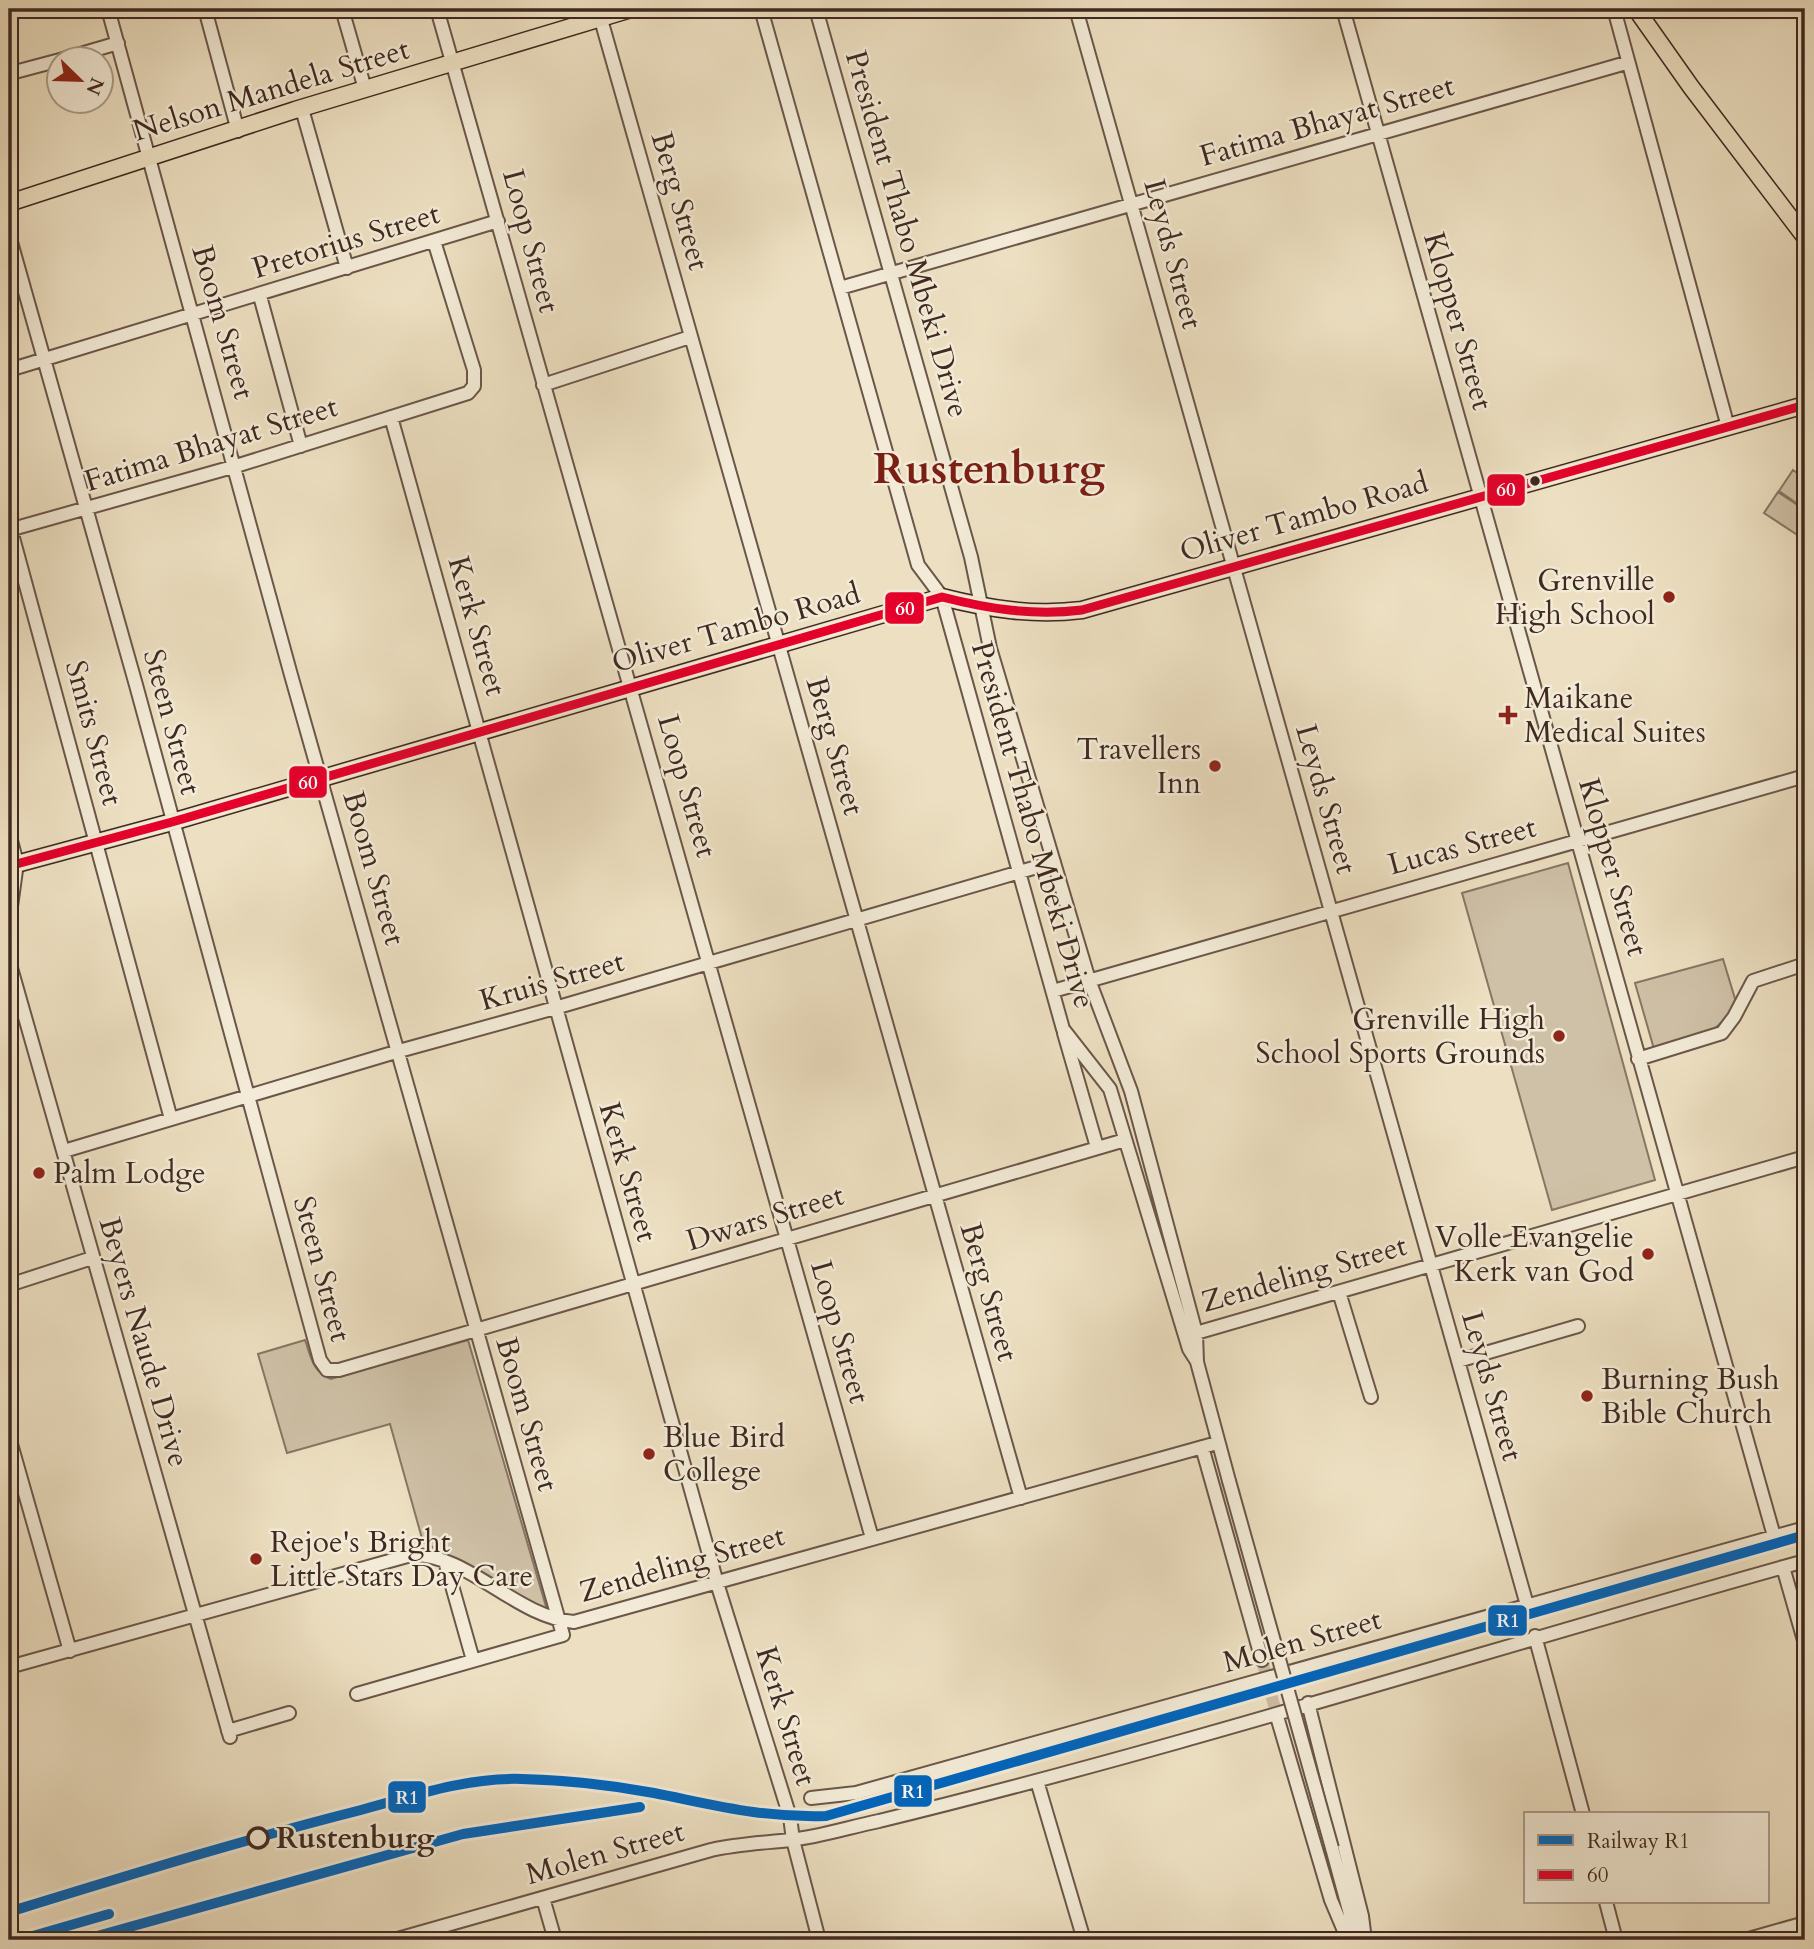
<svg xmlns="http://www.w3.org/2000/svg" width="1814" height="1949" font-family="Cardo,serif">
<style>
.green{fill:#cfc1a7;stroke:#877564;stroke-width:2}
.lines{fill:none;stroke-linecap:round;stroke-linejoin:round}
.minor-tunnel{stroke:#cabba2;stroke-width:12;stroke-dasharray:12 6;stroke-linecap:butt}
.minor-casing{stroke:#6a5749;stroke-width:16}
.major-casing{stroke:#3f2921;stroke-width:19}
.minor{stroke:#f3ebd7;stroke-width:12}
.major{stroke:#ede0c2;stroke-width:16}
.minor-bridge-casing{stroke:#6a5749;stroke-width:16;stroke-linecap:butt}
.minor-bridge{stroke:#f3ebd7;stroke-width:12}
.bus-1-casing{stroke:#f3ebd7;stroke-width:14}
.bus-1{stroke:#e4002b;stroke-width:9}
.rail-1-casing{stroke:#f3ebd7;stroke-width:16}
.rail-1{stroke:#0065bd;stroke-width:10}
.bus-dot{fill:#3f2921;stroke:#f3ebd7;stroke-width:2.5}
.poi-dot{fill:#8f2418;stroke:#f3ebd7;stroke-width:2.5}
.stop-dot{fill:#f3ebd7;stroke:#3f2921;stroke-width:3.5}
.labels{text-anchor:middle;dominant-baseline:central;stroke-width:5;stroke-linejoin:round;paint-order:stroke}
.street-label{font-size:30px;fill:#3f2921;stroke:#f3ebd7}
.poi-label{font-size:30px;fill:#3f2921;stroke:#f3ebd7;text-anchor:start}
.stop-label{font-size:30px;font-weight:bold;fill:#3f2921;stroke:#f3ebd7;text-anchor:start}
.town-label{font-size:44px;font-weight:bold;fill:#7a1f14;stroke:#f3ebd7}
.line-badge{stroke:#f3ebd7;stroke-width:2.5}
.badge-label{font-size:19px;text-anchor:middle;font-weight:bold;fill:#fff}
</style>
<rect width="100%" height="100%" fill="#ede0c2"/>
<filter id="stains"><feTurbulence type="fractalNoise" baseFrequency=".00286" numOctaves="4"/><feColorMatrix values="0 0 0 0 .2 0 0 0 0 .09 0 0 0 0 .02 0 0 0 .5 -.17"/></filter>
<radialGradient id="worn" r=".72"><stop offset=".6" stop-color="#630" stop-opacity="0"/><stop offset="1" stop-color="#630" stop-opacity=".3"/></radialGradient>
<path class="green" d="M1793 470 1805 479V509L1779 491Z
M1778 492 1805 510V540L1764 513Z
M1568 863 1655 1180 1552 1210 1462 893Z
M1723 959 1736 1002C1713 1042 1695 1037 1654 1049L1635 983Z
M305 1340C311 1357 313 1373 331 1379L468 1340 547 1610 423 1542 390 1424 287 1453 258 1354Z"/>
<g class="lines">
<path class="minor-tunnel" d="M1262 1660 1278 1720"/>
<g class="minor-casing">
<path id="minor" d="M108 9 291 675 563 1635 357 1694
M205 9 238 131
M342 9 365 89
M437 9 872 1538
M598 9 1021 1498
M761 9 918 565 942 597 1063 1029 1110 1089 1189 1349 1196 1360
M816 9 971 557 990 648 1089 980 1131 1091 1196 1333 1197 1362 1229 1481
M1076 9 1527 1605
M1343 9 1774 1536
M1614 9 1728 427
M9 22V87
M60 60 118 43
M11 73 60 60
M302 109 347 268
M9 235 136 685 320 1360 327 1370H339L1125 1140
M840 288 1626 63
M260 296 301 446
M9 370 498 221
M543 385 690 337
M391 417 717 1583 790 1817 793 1840 819 1940
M9 523 171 1119
M9 530 236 466 468 393 474 386V370L434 241
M9 833 17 863 9 921
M9 961 230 1737
M1053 991 1805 776
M1064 1033 1097 1147
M1638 1059 1722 1033 1734 1017 1753 981 1805 964
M64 1151 399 1051 555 1008 1054 862
M9 1285 92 1258
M1339 1292 1371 1397
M1190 1331 1196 1333 1805 1157
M1458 1361 1578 1326
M9 1437 70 1651
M1202 1447 1262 1660
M445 1561 473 1660
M1783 1567 1805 1644
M1535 1636 1583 1814
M9 1667 411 1555C468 1553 515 1617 574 1622L1217 1443
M1308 1703 1362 1916 1364 1932 1359 1940
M1278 1720 1331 1900 1347 1938 1354 1940
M228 1731 289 1713
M1037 1781 1084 1940
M811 1798 856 1793 1805 1528
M1332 1848 1357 1940
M543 1898 555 1940
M1606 1902 1616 1940
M394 1940 711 1850C738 1844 763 1843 790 1840 819 1837 850 1827 879 1821 1191 1745 1496 1647 1805 1561
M1745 1940 1805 1923"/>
</g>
<g class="major-casing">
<path id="major" d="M1636 9 1691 87 1805 237
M9 203 295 110 631 9
M9 866 172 822 942 597C989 609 1034 616 1082 610L1805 405"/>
</g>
<use href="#minor" class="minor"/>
<use href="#major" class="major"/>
<g class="minor-bridge-casing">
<path id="minor-bridge" d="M1229 1481 1332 1848"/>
</g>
<use href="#minor-bridge" class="minor-bridge"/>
<g class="bus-1-casing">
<path id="bus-1" d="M9 866 172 822 942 597C989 609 1034 616 1082 610L1805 405"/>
</g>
<use href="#bus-1" class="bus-1"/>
<g class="rail-1-casing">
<path id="rail-1" d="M9 1912C126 1876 242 1840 361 1810 412 1796 468 1777 522 1779 565 1780 611 1785 654 1793 715 1805 762 1818 826 1816L1805 1535
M19 1940 109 1914
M83 1940 463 1834 640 1807"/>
</g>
<use href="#rail-1" class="rail-1"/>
</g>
<circle class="bus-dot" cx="1535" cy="481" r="6"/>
<g class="poi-dot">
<circle cx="1669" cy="597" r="7"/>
<path d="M1504.5 704.5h7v7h7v7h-7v7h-7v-7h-7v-7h7z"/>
<circle cx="1215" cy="766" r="7"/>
<circle cx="1559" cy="1036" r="7"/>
<circle cx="39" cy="1173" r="7"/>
<circle cx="1648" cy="1254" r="7"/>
<circle cx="1587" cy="1396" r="7"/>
<circle cx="649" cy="1454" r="7"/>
<circle cx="256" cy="1559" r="7"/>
</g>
<circle class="stop-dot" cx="258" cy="1838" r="10"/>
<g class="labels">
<g class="street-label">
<text transform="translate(271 90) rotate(-17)">Nelson Mandela Street</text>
<text transform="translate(1327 121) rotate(-16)">Fatima Bhayat Street</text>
<text transform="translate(680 201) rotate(74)">Berg Street</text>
<text transform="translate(907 234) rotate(74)">President Thabo Mbeki Drive</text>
<text transform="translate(346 241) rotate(-17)">Pretorius Street</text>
<text transform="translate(531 241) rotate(75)">Loop Street</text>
<text transform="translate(1173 254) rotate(75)">Leyds Street</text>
<text transform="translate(1458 321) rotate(74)">Klopper Street</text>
<text transform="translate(223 322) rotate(74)">Boom Street</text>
<text transform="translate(211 444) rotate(-17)">Fatima Bhayat Street</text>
<text transform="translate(1304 517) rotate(-16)">Oliver Tambo Road</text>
<text transform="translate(477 626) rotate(74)">Kerk Street</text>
<text transform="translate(736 628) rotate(-16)">Oliver Tambo Road</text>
<text transform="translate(172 722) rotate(75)">Steen Street</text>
<text transform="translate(94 733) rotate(75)">Smits Street</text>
<text transform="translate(835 746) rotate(74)">Berg Street</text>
<text transform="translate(687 786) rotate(74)">Loop Street</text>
<text transform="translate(1326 799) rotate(74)">Leyds Street</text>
<text transform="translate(1033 825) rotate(74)">President Thabo Mbeki Drive</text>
<text transform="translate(1462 846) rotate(-15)">Lucas Street</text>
<text transform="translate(1613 867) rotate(74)">Klopper Street</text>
<text transform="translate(374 868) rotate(74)">Boom Street</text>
<text transform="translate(552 981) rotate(-16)">Kruis Street</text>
<text transform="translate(628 1172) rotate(74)">Kerk Street</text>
<text transform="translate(765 1218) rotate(-17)">Dwars Street</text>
<text transform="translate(322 1269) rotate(75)">Steen Street</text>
<text transform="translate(1304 1274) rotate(-16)">Zendeling Street</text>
<text transform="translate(989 1292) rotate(74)">Berg Street</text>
<text transform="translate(840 1332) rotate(74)">Loop Street</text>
<text transform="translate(144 1342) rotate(74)">Beyers Naude Drive</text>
<text transform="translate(1492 1386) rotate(74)">Leyds Street</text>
<text transform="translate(527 1414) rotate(74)">Boom Street</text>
<text transform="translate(682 1564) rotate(-16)">Zendeling Street</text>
<text transform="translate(1302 1641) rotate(-16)">Molen Street</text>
<text transform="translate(786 1716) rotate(73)">Kerk Street</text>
<text transform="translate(605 1853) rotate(-16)">Molen Street</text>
</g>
<g class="poi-label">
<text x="1655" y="580" text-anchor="end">Grenville<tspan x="1655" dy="34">High School</tspan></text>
<text x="1524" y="698">Maikane<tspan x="1524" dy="34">Medical Suites</tspan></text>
<text x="1201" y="749" text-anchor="end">Travellers<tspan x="1201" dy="34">Inn</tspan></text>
<text x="1545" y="1019" text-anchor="end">Grenville High<tspan x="1545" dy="34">School Sports Grounds</tspan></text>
<text x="53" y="1173">Palm Lodge</text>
<text x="1634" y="1237" text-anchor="end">Volle Evangelie<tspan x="1634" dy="34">Kerk van God</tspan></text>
<text x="1601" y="1379">Burning Bush<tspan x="1601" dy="34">Bible Church</tspan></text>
<text x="663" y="1437">Blue Bird<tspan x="663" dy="34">College</tspan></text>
<text x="270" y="1542">Rejoe's Bright<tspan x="270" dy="34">Little Stars Day Care</tspan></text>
</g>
<g class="stop-label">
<text x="276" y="1838">Rustenburg</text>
</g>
<g class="town-label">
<text x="989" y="469">Rustenburg</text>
</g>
</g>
<g class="line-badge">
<rect x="1486" y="473" width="40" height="34" rx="7" fill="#e4002b"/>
<rect x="884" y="591" width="41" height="34" rx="7" fill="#e4002b"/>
<rect x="288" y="765" width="40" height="34" rx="7" fill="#e4002b"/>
<rect x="1487" y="1604" width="41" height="33" rx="7" fill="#0065bd"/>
<rect x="893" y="1774" width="40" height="34" rx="7" fill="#0065bd"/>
<rect x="387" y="1780" width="40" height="34" rx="7" fill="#0065bd"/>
</g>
<g class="badge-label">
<text x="1506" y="496">60</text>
<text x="905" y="615">60</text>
<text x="308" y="789">60</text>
<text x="1508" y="1627">R1</text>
<text x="913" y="1798">R1</text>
<text x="407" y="1804">R1</text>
</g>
<rect width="1814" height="1949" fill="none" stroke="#ede0c2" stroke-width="35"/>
<rect x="10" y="10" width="1793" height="1928" fill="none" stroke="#3f2921" stroke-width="3.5"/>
<rect x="18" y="18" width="1779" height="1914" fill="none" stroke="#3f2921" stroke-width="2"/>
<rect x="1524" y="1812" width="245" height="91" fill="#f3ebd7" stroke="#ab9d8e" stroke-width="2"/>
<rect x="1538" y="1835" width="35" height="10" fill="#0065bd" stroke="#ab9d8e" stroke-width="2"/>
<text x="1587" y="1848" font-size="21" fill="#3f2921">Railway R1</text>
<rect x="1538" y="1870" width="35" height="10" fill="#e4002b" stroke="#ab9d8e" stroke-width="2"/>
<text x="1587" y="1882" font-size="21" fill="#3f2921">60</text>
<g transform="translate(80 80) rotate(113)"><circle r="33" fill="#f3ebd7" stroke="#ab9d8e" stroke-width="2"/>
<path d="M0-5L12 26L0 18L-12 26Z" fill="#8f2418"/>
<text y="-10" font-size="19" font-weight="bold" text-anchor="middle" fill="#3f2921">N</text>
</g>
<rect width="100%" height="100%" filter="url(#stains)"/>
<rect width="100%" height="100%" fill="url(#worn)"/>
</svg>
